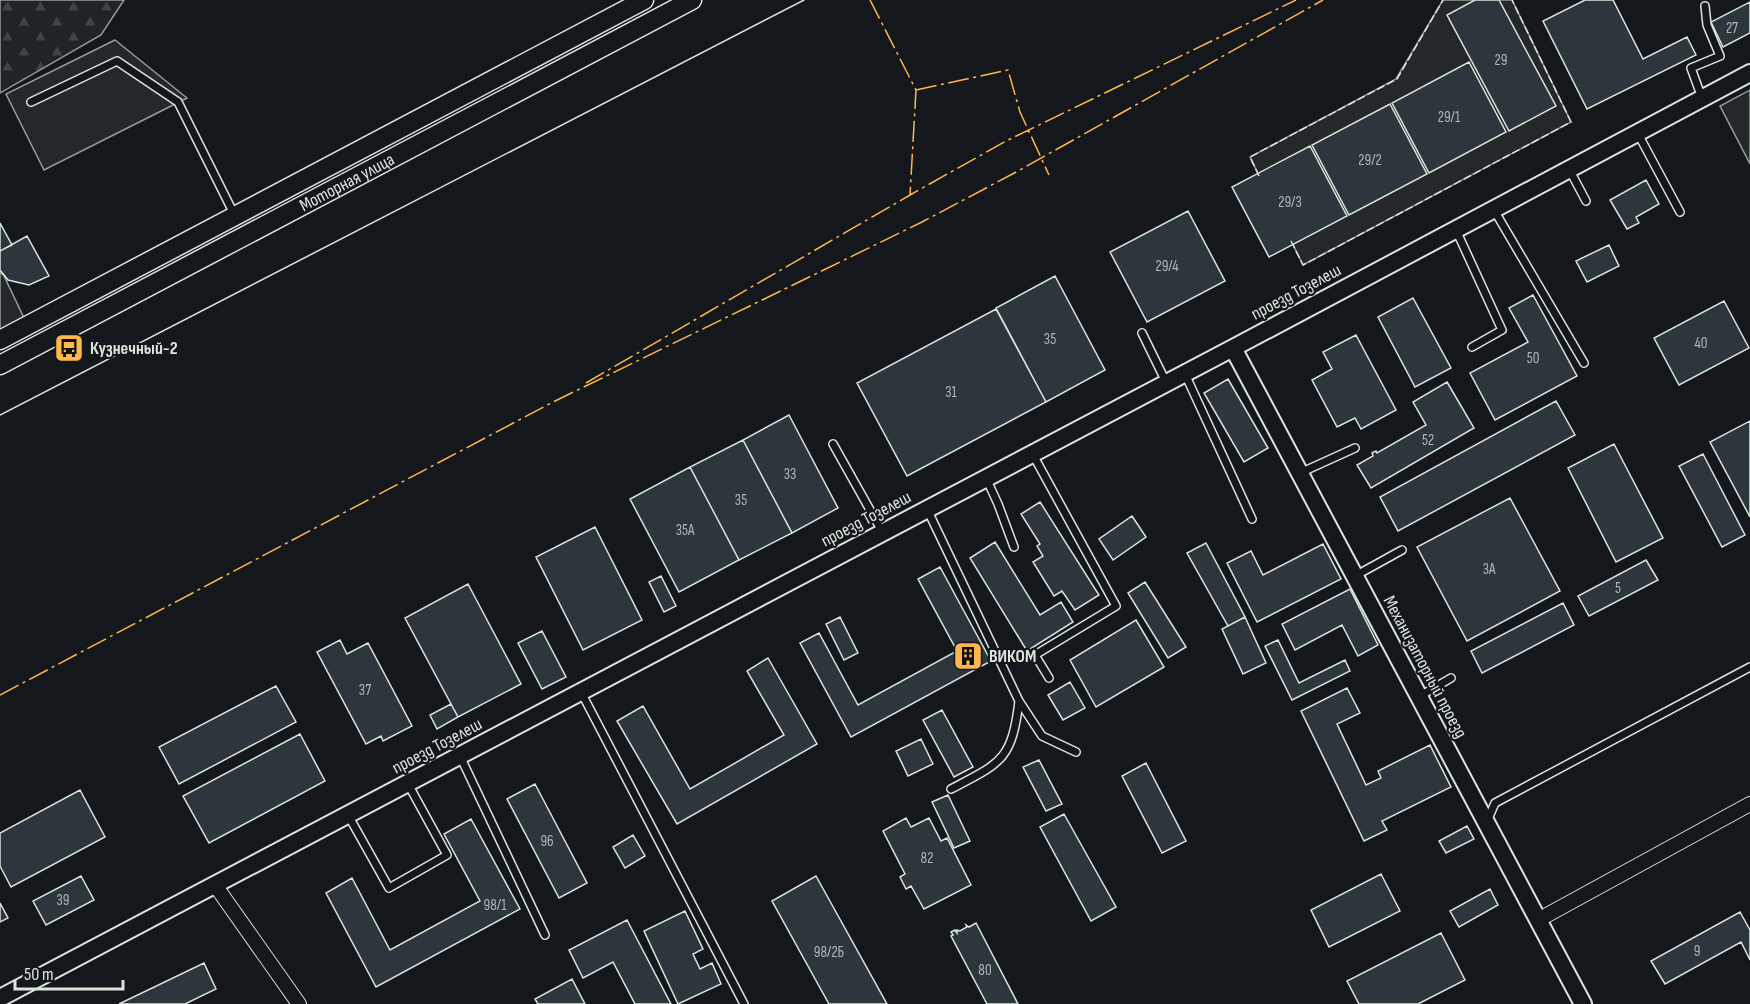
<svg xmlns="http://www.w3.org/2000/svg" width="1750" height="1004" font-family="'Sofia Sans Condensed',sans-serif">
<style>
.forest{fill:url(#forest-firs);stroke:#939e99;stroke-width:1.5}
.parking{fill:#24282b;stroke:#939e99;stroke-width:1.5}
.building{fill:#2c363c;stroke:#d8e6dc;stroke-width:1.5}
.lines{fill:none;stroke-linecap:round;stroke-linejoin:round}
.service-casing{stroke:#d8e6dc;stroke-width:10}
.minor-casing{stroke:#d8e6dc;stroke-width:16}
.tertiary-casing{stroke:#d8e6dc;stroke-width:20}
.secondary-casing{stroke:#d8e6dc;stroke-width:21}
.service{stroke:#14181c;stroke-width:7}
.minor{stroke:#14181c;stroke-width:14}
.tertiary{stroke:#14181c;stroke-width:16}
.secondary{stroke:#14181c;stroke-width:18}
.tram{stroke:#d8e6dc;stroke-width:1.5}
.fence{stroke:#d8e6dc;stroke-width:1.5;stroke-dasharray:8 3;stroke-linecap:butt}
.power{stroke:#ffb74d;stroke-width:1.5;stroke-dasharray:21 4.5 3 4.5;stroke-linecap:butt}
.labels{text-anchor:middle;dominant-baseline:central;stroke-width:4.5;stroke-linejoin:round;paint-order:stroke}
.number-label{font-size:15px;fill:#adbab4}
.street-label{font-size:18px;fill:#d8e6dc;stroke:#14181c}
.poi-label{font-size:18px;font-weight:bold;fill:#d8e6dc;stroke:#14181c;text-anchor:start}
</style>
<defs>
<pattern id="forest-firs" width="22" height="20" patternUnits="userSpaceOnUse" patternTransform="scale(1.5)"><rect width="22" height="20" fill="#202428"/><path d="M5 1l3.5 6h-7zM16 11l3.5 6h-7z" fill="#404447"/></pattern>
</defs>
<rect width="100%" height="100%" fill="#14181c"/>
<path class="forest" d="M0 0H124L101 35 0 93Z"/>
<path class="parking" d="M1443 0H1512L1571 122 1303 265 1250 157 1396 79Z
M115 40 187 98 44 170 6 94Z
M1750 90V164L1720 106Z
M0 272 4 276 24 318 0 330Z"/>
<path class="building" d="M1475 0H1499L1556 106 1509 131 1447 15Z
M1585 0H1613L1643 59 1687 37 1696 55 1587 109 1543 21Z
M1750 2V33L1723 47 1711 22Z
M1469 62 1506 132 1429 173 1392 103Z
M1390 104 1427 174 1349 215 1312 145Z
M1310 146 1347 216 1269 257 1232 187Z
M1646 180 1659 204 1636 217 1639 223 1627 229 1610 200Z
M1188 211 1225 281 1147 322 1110 252Z
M0 223 12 245 0 251Z
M27 236 49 276 29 285 8 280 0 270V251Z
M1609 245 1619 266 1587 282 1576 261Z
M1055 276 1105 370 1046 402 996 308Z
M1533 295 1577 376 1495 420 1470 373 1528 342 1509 308Z
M1413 298 1451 368 1415 387 1378 317Z
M1724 301 1749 348 1679 385 1654 338Z
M996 309 1046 402 907 476 857 383Z
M1356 335 1396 410 1361 429 1355 418 1337 427 1312 380 1332 369 1323 352Z
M1228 379 1268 448 1244 462 1204 393Z
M1447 382 1474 428 1371 488 1357 465 1373 456 1372 453 1376 451 1377 453 1426 425 1413 402Z
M1556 401 1575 435 1398 531 1380 497Z
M789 415 838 508 792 533 743 440Z
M1750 421V517L1710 442Z
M743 440 792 533 739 560 690 467Z
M1614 444 1663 538 1616 562 1568 468Z
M1703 454 1745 535 1722 547 1679 466Z
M690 467 739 560 679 592 630 499Z
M1510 498 1560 591 1467 641 1417 547Z
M1040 502 1099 595 1075 610 1062 591 1054 596 1033 562 1043 556 1037 546 1040 544 1021 514Z
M1132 516 1146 537 1113 560 1099 539Z
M595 527 642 620 583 650 536 557Z
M995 542 1040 615 1061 602 1073 622 1027 651 970 558Z
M1206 543 1245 617 1228 626 1187 553Z
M1323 544 1341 579 1257 622 1227 563 1251 551 1263 575Z
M1646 560 1658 580 1589 616 1578 596Z
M940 567 991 661 851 737 800 643 819 633 858 705 957 651 918 579Z
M661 576 676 606 664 612 649 582Z
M1145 582 1186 647 1168 658 1128 593Z
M468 584 521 684 458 717 405 618Z
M1350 589 1378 645 1358 656 1342 625 1295 650 1282 624Z
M1563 603 1574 625 1482 673 1471 651Z
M840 617 858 653 844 660 826 624Z
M1245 617 1266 663 1243 674 1222 629Z
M1136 620 1164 667 1096 707 1070 660Z
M542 631 566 677 542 689 518 643Z
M340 640 347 654 368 643 412 726 383 741 381 736 366 744 317 652Z
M1278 640 1299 683 1345 660 1350 671 1292 700 1265 646Z
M768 658 817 744 677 824 617 721 643 706 690 789 784 735 747 671Z
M1070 682 1085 708 1063 720 1048 695Z
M276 686 296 722 179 784 159 747Z
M1347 688 1360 713 1337 724 1366 785 1381 778 1378 771 1430 745 1451 787 1382 821 1387 830 1364 841 1301 711Z
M451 704 458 717 437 729 430 715Z
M942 710 973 767 954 777 923 720Z
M300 734 325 781 209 843 183 796Z
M921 739 933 764 908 776 896 751Z
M1039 760 1062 804 1046 811 1023 767Z
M1146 763 1186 841 1162 853 1122 776Z
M535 784 587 883 559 898 507 799Z
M80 790 105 837 11 887 0 866V833Z
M948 795 970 841 954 848 932 802Z
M1064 814 1116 907 1091 921 1040 827Z
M906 818 911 827 929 818 941 841 947 838 971 885 924 909 911 886 906 889 900 877 905 874 883 831Z
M471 819 520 909 376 987 326 893 352 878 390 950 480 901 444 834Z
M1467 826 1474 839 1446 853 1439 841Z
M633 835 645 856 625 868 613 847Z
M1381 874 1400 911 1329 947 1311 910Z
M81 876 94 900 46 925 33 901Z
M816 876 887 1004H829L772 901Z
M1490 889 1498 905 1459 927 1450 911Z
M0 903 8 918 0 922Z
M685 911 703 949 693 954 700 969 712 963 721 984 678 1004 644 931Z
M1740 912 1750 930V960L1741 942 1665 984 1651 961Z
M627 920 671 1004H635L613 962 583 978 569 950Z
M976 923 1018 1004H987L951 936 953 935 951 932 955 930 957 933V930L960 931 967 927 966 925 969 927Z
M1441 933 1465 980 1418 1004H1359L1347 981Z
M204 963 216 989 185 1004H119Z
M572 979 585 1004H538L535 999Z"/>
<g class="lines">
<g class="service-casing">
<path id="service" d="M1702 98 1691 68 1720 56 1707 25 1705 6
M31 102 117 61 178 102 234 214
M1637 132 1680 212
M1569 169 1586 201
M1494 210 1584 363
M1456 230 1502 330 1472 347
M1142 333 1166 382
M1185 374 1252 519
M833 444 883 533
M1032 453 1116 606 1035 655 1049 678
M1300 473 1355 448
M986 478 998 504 1014 547
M927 509 1019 701C1012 760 1001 763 951 789
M1355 576 1402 550
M581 692 744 1004
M1420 696 1451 678
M1019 701 1042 736 1076 752
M460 756 545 935
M348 815 389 888 447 855 408 784
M1488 819 1495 803 1750 667"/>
</g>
<g class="minor-casing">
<path id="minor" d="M215 885 299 1004
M1538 920 1750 804"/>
</g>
<g class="tertiary-casing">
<path id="tertiary" d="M1233 348 1583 1004
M0 998 1233 348 1750 73"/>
</g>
<g class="secondary-casing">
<g id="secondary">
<path d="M0 340 644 0"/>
<path id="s1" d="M0 365 692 0"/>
</g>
</g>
<use href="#service" class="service"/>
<use href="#minor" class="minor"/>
<use href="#tertiary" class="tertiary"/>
<use href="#secondary" class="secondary"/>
<path class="tram" d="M0 415 804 0"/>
<path class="fence" d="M1259 176 1250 157 1397 79 1443 0
M1291 241 1303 265 1571 122 1512 0"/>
<path class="power" d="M870 0 916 90 910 195
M916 90 1008 70 1020 112 1049 175
M586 383 910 195 1006 141 1296 0
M0 695 553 402 922 222 1018 171 1323 0"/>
</g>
<defs>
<g id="bus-square" transform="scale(1.5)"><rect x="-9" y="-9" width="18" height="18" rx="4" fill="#ffb74d" stroke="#14181c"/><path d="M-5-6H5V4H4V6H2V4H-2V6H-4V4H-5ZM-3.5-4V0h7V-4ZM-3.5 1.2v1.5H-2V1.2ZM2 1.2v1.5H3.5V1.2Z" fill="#111"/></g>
<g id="building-square" transform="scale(1.5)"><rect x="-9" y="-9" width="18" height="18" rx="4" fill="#ffb74d" stroke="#14181c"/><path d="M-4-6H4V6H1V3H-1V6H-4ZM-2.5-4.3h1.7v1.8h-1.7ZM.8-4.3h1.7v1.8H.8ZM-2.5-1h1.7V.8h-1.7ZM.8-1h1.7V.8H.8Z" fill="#111"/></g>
</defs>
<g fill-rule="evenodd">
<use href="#bus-square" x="69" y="348"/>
<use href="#building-square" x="968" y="656"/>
</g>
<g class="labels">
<g class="number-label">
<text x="1732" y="28">27</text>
<text x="1501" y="60">29</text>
<text x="1449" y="117">29/1</text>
<text x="1370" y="160">29/2</text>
<text x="1290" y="202">29/3</text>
<text x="1167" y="266">29/4</text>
<text x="1050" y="339">35</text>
<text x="1701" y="343">40</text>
<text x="1533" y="358">50</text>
<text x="951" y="392">31</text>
<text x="1428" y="440">52</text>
<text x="790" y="474">33</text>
<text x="741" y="500">35</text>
<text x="685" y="530">35А</text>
<text x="1489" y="569">3А</text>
<text x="1618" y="588">5</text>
<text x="365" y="690">37</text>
<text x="547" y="841">96</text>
<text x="927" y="858">82</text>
<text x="63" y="900">39</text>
<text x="495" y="905">98/1</text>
<text x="1697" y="951">9</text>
<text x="829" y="952">98/2Б</text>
<text x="985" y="970">80</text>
</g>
<g class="street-label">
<text stroke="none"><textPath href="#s1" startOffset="392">Моторная улица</textPath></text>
<text transform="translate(1296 292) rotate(-28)">проезд Тозелеш</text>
<text transform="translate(866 519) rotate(-28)">проезд Тозелеш</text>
<text transform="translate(1425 667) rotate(62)">Механизаторный проезд</text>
<text transform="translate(437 746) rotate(-28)">проезд Тозелеш</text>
</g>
<g class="poi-label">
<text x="90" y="348">Кузнечный-2</text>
<text x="989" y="656">ВИКОМ</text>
</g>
</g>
<path d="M15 980v9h108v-9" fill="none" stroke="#d8e6dc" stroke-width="3"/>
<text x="24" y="980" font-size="18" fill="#d8e6dc" stroke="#14181c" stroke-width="4.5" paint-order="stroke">50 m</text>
</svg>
